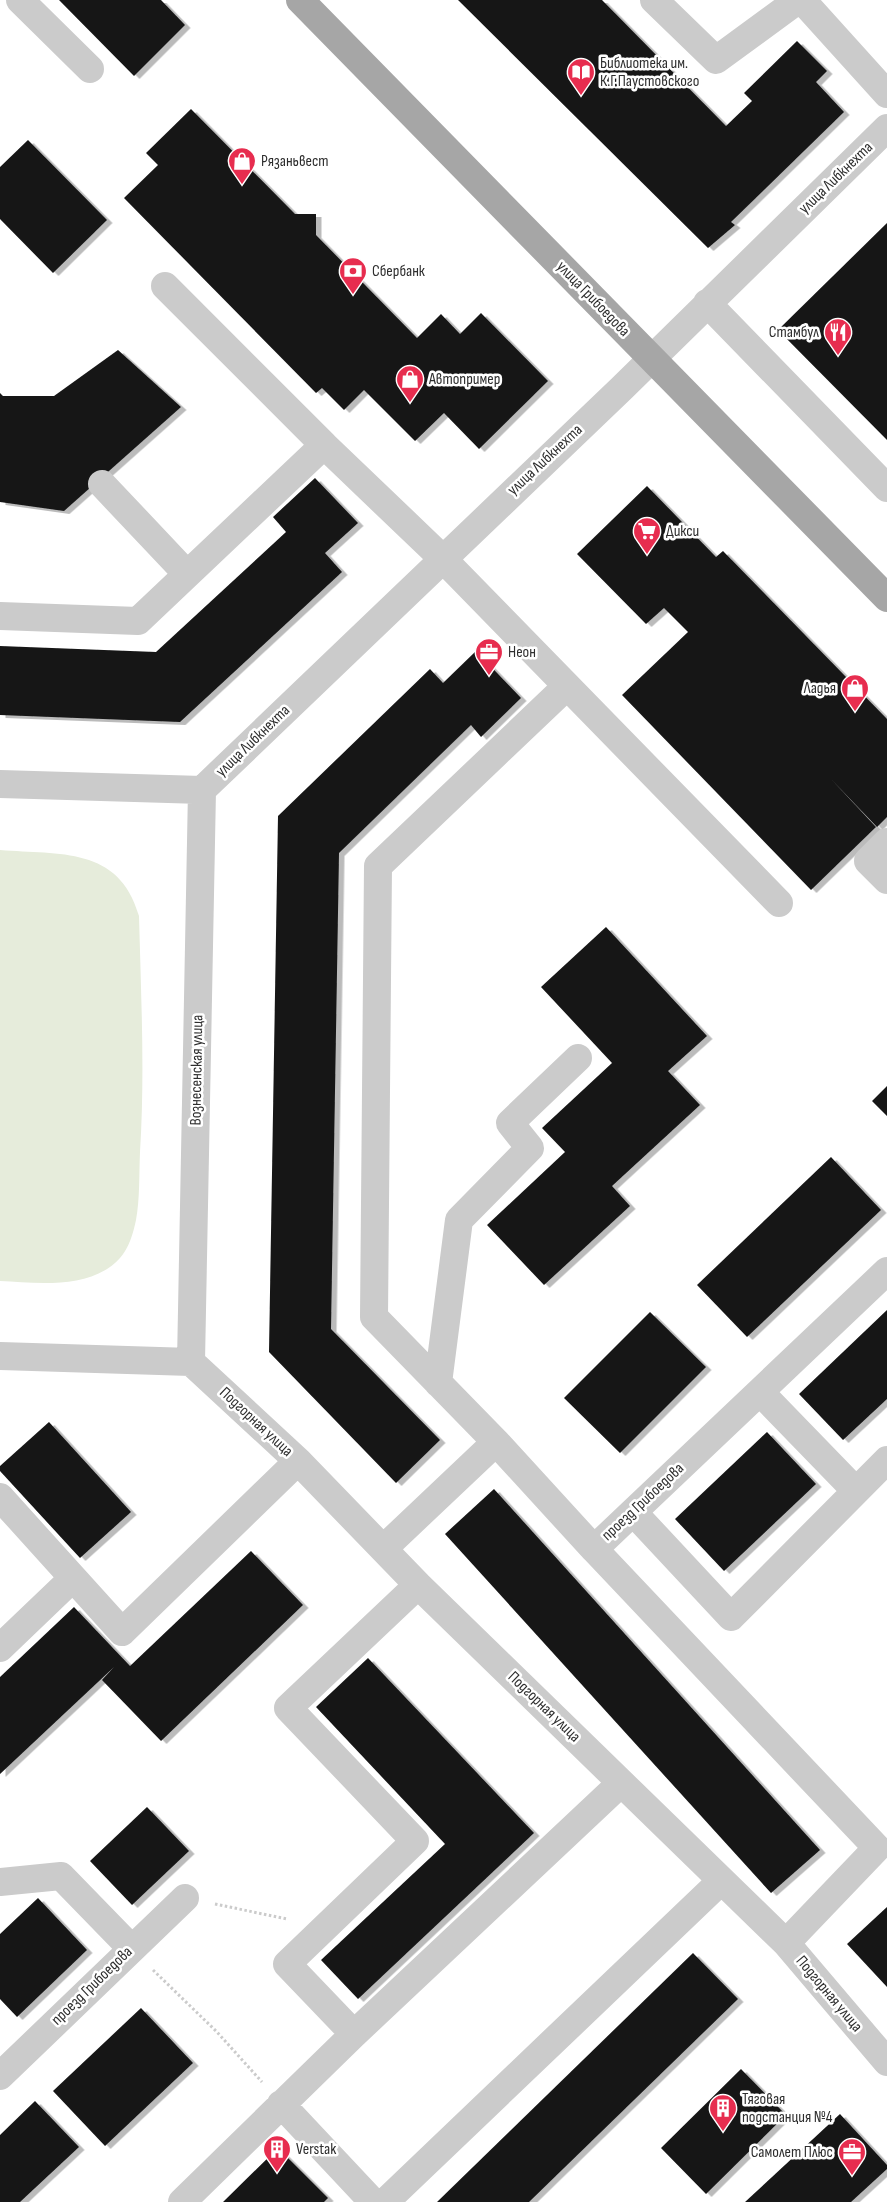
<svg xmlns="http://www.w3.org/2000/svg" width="887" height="2202" font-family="'Sofia Sans Condensed',sans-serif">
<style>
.green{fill:#e6ecdb}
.building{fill:#151515;filter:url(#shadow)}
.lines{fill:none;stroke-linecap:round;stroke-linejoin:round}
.path{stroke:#cbcbcb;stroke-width:3;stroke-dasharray:2.5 2.5;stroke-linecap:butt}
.minor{stroke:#cbcbcb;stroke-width:28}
.major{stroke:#a6a6a6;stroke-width:28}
.labels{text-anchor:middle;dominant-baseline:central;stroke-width:5;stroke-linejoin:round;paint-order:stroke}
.poi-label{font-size:16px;fill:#2e2e2e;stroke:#fff;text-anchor:start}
.street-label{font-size:16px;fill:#2e2e2e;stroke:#fff}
</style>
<defs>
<filter id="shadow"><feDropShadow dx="5.5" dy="3" stdDeviation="0" flood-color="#0004"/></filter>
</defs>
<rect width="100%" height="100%" fill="#fff"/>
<path class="green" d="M0 850C60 855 119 846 139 916 141 995 145 1073 140 1152 139 1174 140 1199 136 1220 133 1234 129 1248 120 1258 91 1290 38 1283 0 1281Z"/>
<path class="building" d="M59 0H161L185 25 134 76Z
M458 0H602L726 126 752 101 744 93 797 41 827 71 816 82 844 112 731 222 735 225 708 248Z
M191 109 295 214H316V235L417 338 441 314 460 334 481 313 548 381 479 449 444 413 415 441 364 390 344 410 322 388 316 393 124 198 158 165 146 153Z
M28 140 107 220 53 273 0 219V167Z
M887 223V440L778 330Z
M118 350 181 407 64 511 0 502V393L3 396H54Z
M315 478 358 523 325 553 342 572 180 722 0 715V646L156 652 286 532 273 517Z
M647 486 716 557 723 551 887 719V817L877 827 830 778 876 827 811 890 622 695 688 632 664 608 646 624 577 554Z
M476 651 521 698 481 737 471 725 339 853 331 1329 440 1440 396 1483 269 1352 278 816 430 669 443 683Z
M606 927 707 1036 668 1071 700 1105 612 1186 630 1206 544 1285 487 1225 565 1152 542 1128 612 1063 541 987Z
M887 1086V1116L872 1101Z
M831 1157 881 1210 747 1337 697 1285Z
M887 1310V1399L843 1440 799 1394Z
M650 1312 706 1367 620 1453 564 1398Z
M49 1422 131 1512 80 1558 0 1471V1466Z
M767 1432 816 1484 724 1571 675 1519Z
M494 1489 820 1850 771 1893 445 1534Z
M251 1551 303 1605 161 1741 102 1680 114 1667 0 1774V1677L74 1607 130 1666Z
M368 1658 534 1833 358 1999 321 1960 445 1844 316 1707Z
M147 1807 189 1851 132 1905 90 1861Z
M38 1898 87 1950 17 2017 0 1999V1934Z
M887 1907V1987L847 1944Z
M693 1953 738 1999 529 2202H437Z
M141 2008 193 2063 105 2146 53 2091Z
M741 2069 786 2115 706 2194 661 2148Z
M35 2101 79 2147 20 2202H0V2135Z
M840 2114 887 2165V2169L851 2202H745Z
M278 2148 328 2198 324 2202H223Z"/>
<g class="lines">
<path class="path" d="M215 1904 287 1919
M153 1970 217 2032 262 2082"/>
<path class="minor" d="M20 0 90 69
M654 0 716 60 798 0
M802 0 887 94
M165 286 324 445
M707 303 887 488
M102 484 187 574
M0 616 138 621 324 445 442 558 779 903
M0 784 202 790 191 1362 0 1356
M202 790 622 388 887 128
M887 842 868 861 887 880
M191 1362 298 1461 418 1585 786 1943 887 2062
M438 1383 459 1220 530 1148 510 1123 578 1058
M760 1392 856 1491
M496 1442 374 1317 378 866 567 686
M0 1497 122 1632 298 1461
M633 1512 731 1617 887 1460
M384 1548 496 1442 594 1549 887 1271
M594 1549 877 1848 786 1943
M418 1585 288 1708 415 1841 287 1964 354 2034 621 1783
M0 1648 73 1578
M0 1882 61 1876 131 1948
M0 2076 185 1898
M281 2104 373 2202
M182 2202 354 2034
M385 2202 721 1881"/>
<path class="major" d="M300 0 887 598"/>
</g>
<defs>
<g id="library-pin" transform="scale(1.4375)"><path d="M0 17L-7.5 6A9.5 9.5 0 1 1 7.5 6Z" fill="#e72d4f" stroke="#fff"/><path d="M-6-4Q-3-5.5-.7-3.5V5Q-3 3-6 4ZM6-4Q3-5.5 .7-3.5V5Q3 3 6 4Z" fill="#fff"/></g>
<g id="shop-pin" transform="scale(1.4375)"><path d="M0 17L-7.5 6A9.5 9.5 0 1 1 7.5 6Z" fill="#e72d4f" stroke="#fff"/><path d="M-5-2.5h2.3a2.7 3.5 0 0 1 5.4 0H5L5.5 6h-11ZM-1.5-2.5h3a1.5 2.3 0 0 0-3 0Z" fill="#fff"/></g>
<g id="bank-pin" transform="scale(1.4375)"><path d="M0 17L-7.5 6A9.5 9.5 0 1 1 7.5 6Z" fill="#e72d4f" stroke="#fff"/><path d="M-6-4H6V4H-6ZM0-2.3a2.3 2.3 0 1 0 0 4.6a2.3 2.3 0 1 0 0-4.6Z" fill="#fff"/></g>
<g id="restaurant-pin" transform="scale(1.4375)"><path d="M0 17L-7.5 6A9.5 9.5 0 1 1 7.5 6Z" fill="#e72d4f" stroke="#fff"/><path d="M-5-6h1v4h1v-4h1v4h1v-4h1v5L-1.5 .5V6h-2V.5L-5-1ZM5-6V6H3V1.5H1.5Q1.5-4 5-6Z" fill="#fff"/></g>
<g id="supermarket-pin" transform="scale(1.4375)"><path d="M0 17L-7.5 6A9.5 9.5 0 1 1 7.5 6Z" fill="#e72d4f" stroke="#fff"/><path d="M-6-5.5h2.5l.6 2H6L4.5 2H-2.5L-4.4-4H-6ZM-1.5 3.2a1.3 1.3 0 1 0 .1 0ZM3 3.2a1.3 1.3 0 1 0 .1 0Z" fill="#fff"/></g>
<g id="office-pin" transform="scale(1.4375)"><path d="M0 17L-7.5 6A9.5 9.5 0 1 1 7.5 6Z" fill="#e72d4f" stroke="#fff"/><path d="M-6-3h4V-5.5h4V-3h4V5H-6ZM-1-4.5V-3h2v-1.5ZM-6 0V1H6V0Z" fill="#fff"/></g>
<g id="building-pin" transform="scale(1.4375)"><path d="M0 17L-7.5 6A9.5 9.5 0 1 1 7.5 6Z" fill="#e72d4f" stroke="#fff"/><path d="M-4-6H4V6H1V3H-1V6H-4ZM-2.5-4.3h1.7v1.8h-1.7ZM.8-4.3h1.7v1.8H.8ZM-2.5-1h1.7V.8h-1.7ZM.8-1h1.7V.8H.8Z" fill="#fff"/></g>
</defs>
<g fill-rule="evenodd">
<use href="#library-pin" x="581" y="72"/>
<use href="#shop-pin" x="242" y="161"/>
<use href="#bank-pin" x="353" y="271"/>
<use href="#restaurant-pin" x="838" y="332"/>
<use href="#shop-pin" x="410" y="379"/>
<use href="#supermarket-pin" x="647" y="531"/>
<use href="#office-pin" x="489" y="652"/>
<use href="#shop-pin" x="855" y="688"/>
<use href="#building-pin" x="723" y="2108"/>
<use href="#building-pin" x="277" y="2149"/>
<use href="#office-pin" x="852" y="2152"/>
</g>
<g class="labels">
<g class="poi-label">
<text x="600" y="63">Библиотека им.<tspan x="600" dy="18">К.Г.Паустовского</tspan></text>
<text x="261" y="161">Рязаньвест</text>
<text x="372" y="271">Сбербанк</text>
<text x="819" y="332" text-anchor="end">Стамбул</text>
<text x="429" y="379">Автопример</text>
<text x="666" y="531">Дикси</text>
<text x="508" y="652">Неон</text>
<text x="836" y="688" text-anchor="end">Ладья</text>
<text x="742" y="2099">Тяговая<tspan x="742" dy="18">подстанция №4</tspan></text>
<text x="296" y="2149">Verstak</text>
<text x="833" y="2152" text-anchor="end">Самолет Плюс</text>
</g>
<g class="street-label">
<text transform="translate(836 178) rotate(-44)">улица Либкнехта</text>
<text transform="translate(593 299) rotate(46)">улица Грибоедова</text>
<text transform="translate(545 460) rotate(-43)">улица Либкнехта</text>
<text transform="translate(253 741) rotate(-44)">улица Либкнехта</text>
<text transform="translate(197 1070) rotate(-89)">Вознесенская улица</text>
<text transform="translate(256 1422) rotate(43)">Подгорная улица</text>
<text transform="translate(643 1502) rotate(-43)">проезд Грибоедова</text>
<text transform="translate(544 1707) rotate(44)">Подгорная улица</text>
<text transform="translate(92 1986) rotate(-44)">проезд Грибоедова</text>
<text transform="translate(829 1994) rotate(50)">Подгорная улица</text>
</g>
</g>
</svg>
